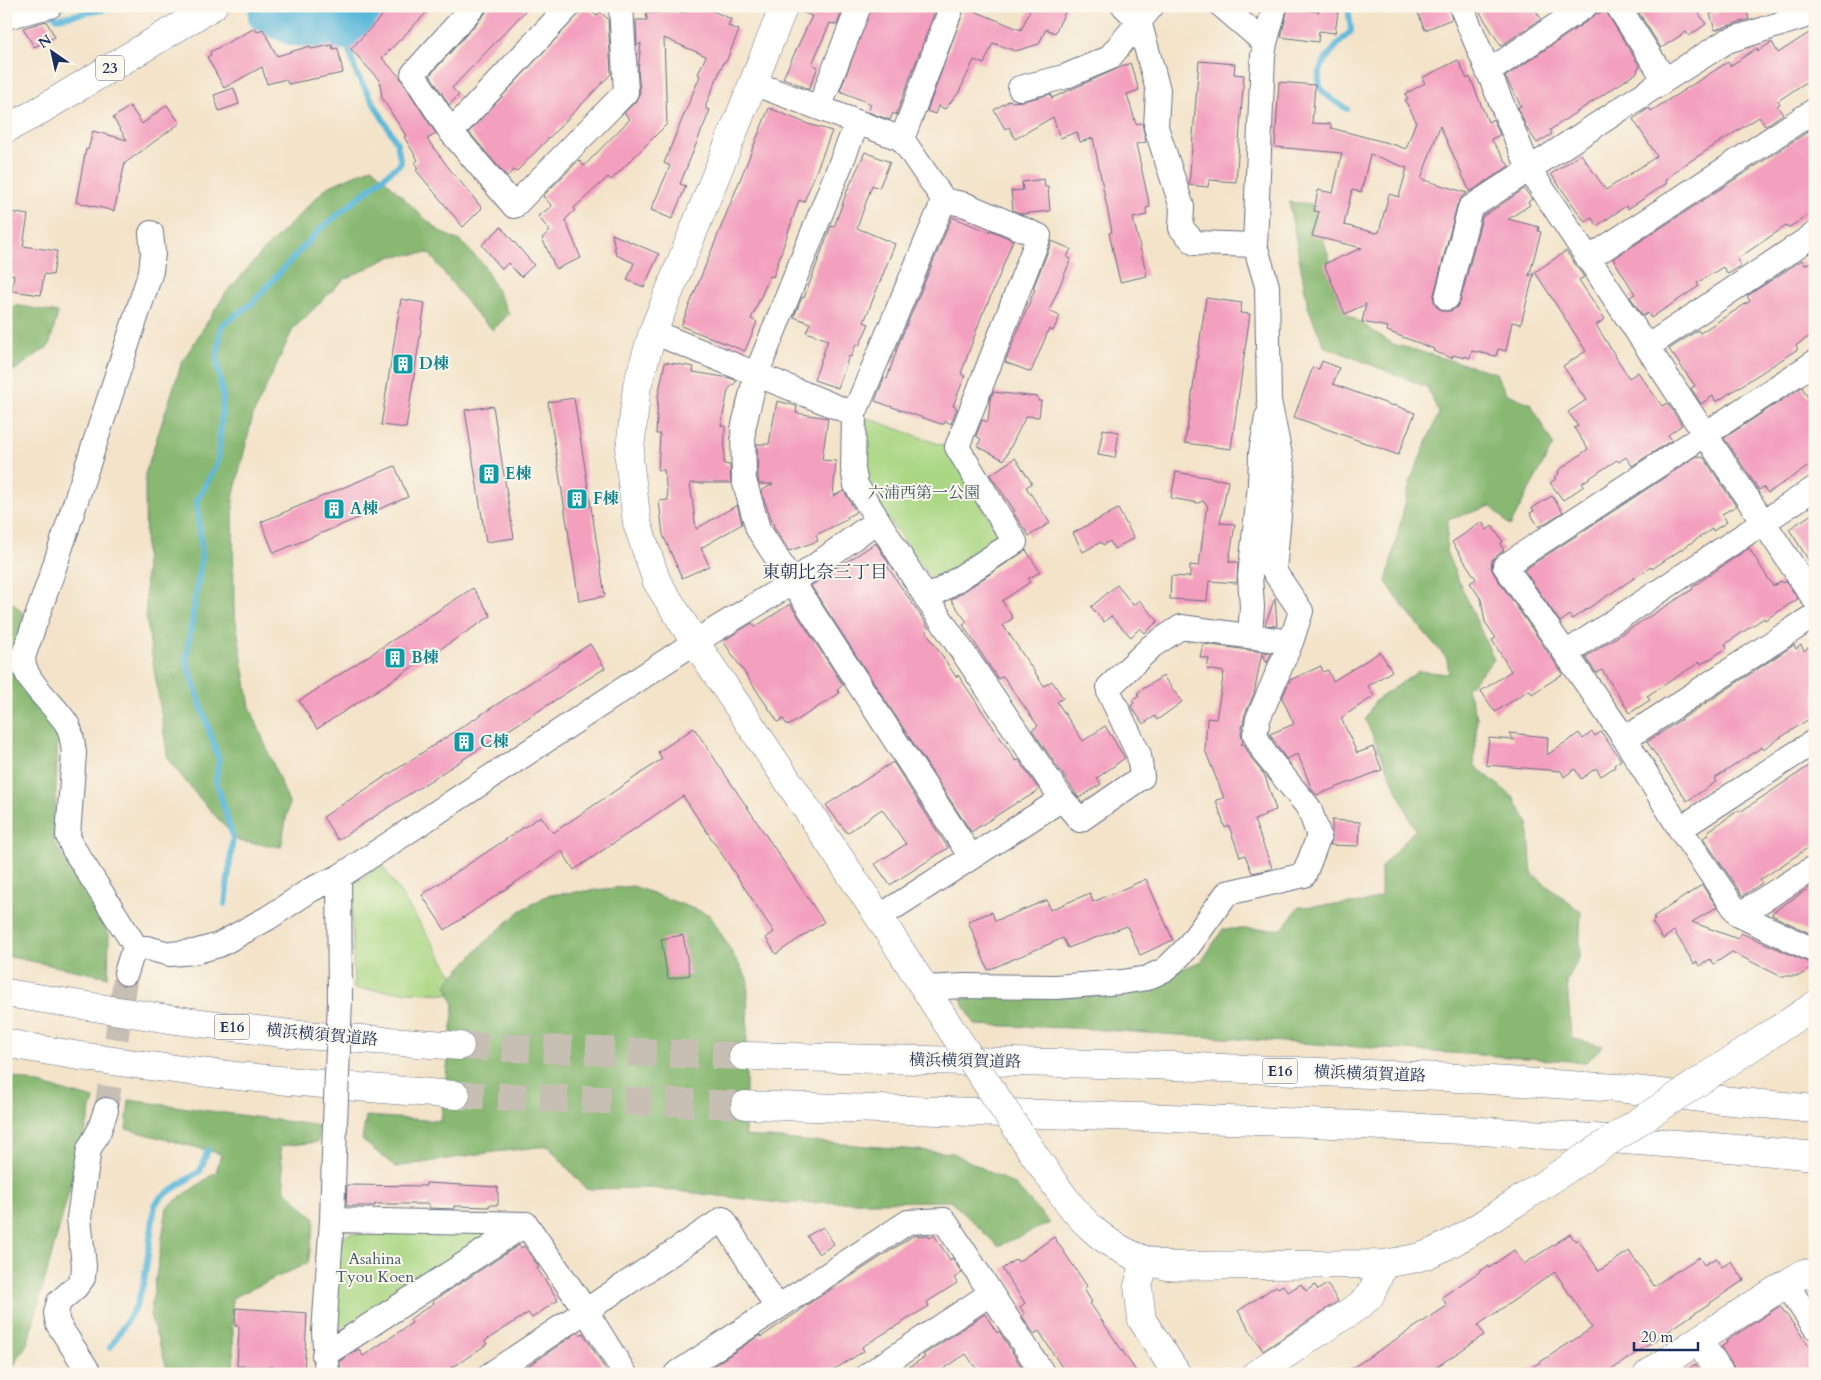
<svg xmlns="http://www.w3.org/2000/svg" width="1821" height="1380" font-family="Cardo,'Noto Serif JP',serif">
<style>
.green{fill:#abd784;stroke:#638371}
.forest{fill:#88b872;stroke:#527468}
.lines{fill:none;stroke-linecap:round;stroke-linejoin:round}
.stream{stroke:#5cb8da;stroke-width:6}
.river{stroke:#5cb8da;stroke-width:38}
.building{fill:#f39fbe;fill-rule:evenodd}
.street-tunnel{stroke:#c8bfb4;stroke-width:24;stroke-dasharray:24 12;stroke-linecap:butt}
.highway-tunnel{stroke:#c8bfb4;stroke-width:28;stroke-dasharray:28 14;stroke-linecap:butt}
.street-casing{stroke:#676e83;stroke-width:26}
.secondary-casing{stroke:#676e83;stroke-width:29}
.primary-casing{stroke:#676e83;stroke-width:29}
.highway-casing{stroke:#676e83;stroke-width:29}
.street{stroke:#fff;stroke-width:24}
.secondary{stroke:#fff;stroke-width:28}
.primary{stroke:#fff;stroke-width:28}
.highway{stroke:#fff;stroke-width:28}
.street-bridge-casing{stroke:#676e83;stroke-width:26;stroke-linecap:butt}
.secondary-bridge-casing{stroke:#676e83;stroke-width:29;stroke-linecap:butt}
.street-bridge{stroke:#fff;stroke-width:24}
.secondary-bridge{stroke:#fff;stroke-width:28}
.labels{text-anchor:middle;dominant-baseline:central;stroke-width:4;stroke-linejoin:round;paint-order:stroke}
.shield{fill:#fbf7ec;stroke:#5e6b89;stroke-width:1}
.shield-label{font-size:15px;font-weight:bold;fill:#1b2f5e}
.culture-label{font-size:16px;font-weight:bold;fill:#0d838f;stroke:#fbf7ec;text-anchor:start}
.park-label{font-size:16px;fill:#3f5968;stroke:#fbf7ec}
.street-label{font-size:16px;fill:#1b2f5e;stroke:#fbf7ec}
.neighbourhood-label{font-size:18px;fill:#1b2f5e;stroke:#fbf7ec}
</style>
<rect width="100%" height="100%" fill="#fbf7ec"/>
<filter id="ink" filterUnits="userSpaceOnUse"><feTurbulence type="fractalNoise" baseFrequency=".02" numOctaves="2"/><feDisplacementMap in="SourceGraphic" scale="10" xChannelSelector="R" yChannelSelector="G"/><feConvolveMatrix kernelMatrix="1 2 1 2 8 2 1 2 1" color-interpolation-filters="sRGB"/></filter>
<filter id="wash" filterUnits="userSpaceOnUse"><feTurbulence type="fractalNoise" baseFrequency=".0096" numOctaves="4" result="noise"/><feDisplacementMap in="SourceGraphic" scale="20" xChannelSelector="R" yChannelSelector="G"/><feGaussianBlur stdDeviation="1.12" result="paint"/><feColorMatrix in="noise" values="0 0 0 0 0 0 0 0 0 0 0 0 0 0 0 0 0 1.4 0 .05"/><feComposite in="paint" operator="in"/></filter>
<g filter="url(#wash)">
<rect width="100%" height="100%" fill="#f3e3c9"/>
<path class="green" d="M867 418 947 447 1003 540 936 585 887 517 862 473Z
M382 865 466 995 354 989 351 886Z
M479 1231 481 1239 344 1330 335 1322 341 1239 349 1234Z"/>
<path class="forest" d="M372 167 423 217 442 233 460 241 483 264 509 314 493 330 475 313 429 253 392 256 343 280 293 329 253 415 233 498 234 610 250 707 289 803 281 847 238 841 195 793 168 759 146 616 145 474 182 362 225 294 267 247 326 188Z
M1289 202 1312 204 1347 314 1393 344 1496 373 1506 393 1531 404 1553 445 1510 526 1491 506 1448 520 1446 552 1494 660 1467 688 1477 717 1474 765 1513 797 1528 822 1532 874 1581 912 1579 958 1567 981 1571 1038 1603 1046 1586 1062 1073 1028 975 1025 960 998 1113 996 1202 961 1223 929H1282L1299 907 1363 903 1381 896V867L1415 830 1365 719 1375 701 1419 671 1449 674 1447 659 1404 608 1386 582 1411 479 1439 413 1427 387 1324 346 1308 307Z
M16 305 58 313 49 346 6 376V309Z
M6 596 24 614 13 666 58 728 54 842 109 934 108 977 6 956Z
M633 886 710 915 748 980 745 1136 953 1153 1015 1185 1050 1223 998 1246 951 1201 779 1203 651 1188 586 1189 548 1146 486 1153 396 1167 362 1140 366 1116 441 1121 454 1005 446 984 485 942 520 911 548 895Z
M6 1075 94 1099 28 1342 9 1374H6Z
M129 1100 321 1126 318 1142 280 1146 285 1190 315 1219 308 1263 232 1298 234 1374H169L150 1315 167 1207 216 1172 221 1154 126 1129Z"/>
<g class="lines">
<path class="stream" d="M49 11 57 18 102 10 111 6
M1347 109C1339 104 1328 98 1322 90 1309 69 1339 44 1351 31L1348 6
M225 904 233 838 216 780 219 760 186 660 202 555 197 501 218 462 223 398 217 360 221 326 251 304 319 230 401 163 397 143 356 73 348 46 352 28
M110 1348 136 1306 144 1282 155 1205 161 1197 200 1171 208 1150"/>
<path class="river" d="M267 15 295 27 342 31 352 28 372 6"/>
</g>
<g id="blocks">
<path class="building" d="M391 6H433L382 58 399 76 436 134 427 139 458 180H459L482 208 463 227 416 170 418 169 415 163 418 160 404 137 406 136 382 98 380 81 351 49Z
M489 6H530L452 88 459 95 449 105 430 75 484 15Z
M586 6 596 16 600 12 608 19 611 74 516 172 513 170 507 177 469 132Z
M689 6H701L731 19 728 26 739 30 726 62 724 61 706 105V109L710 110 680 184 686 186 672 219 651 210 670 166 664 163 700 76 698 74 706 56 664 38 667 124 611 180 608 177 574 208 575 210 565 220 581 258 556 269 542 238 550 231 538 216 552 206 543 196 579 160 584 166 630 119 624 113 636 101 640 92 638 70 641 43 637 46 636 20H647L646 13 686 12Z
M799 6H839L843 8 837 25 830 23 812 64 818 67 809 89 783 78 812 16 799 11Z
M872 6H937L896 115 893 113 890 120 868 112 871 104 840 91Z
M1032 6H1068L1055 33 1046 29 1039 44 1016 51 993 43 984 64 974 60 959 92 945 109 938 106 935 114 927 111 965 7 1021 30Z
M1319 6H1339L1335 33 1319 31 1318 42 1281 37 1288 8 1319 12Z
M1415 6H1448L1452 19 1425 30Z
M1476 6H1533L1541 19 1501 46Z
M1648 6H1694L1706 24 1689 36 1686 32 1661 48 1639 13Z
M1736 6H1746L1749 19 1715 30 1710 14Z
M1605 10 1640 67 1637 69 1638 72 1569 117 1550 130 1552 134 1537 143 1526 127 1518 107 1521 106 1505 77 1593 17 1597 12 1598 14Z
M46 21 55 37 34 47 23 28Z
M255 28 257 32 263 29 277 56 310 46 311 49 332 45 333 49 338 48 343 73 288 84 286 79 267 84 262 67 224 88 207 57 211 55 210 52Z
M1815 29V76L1778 101 1780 104 1777 106 1783 114 1765 126 1759 117 1681 167 1665 180 1667 183 1628 209 1626 206 1597 226 1592 218 1585 222 1551 174 1581 154 1606 190 1657 156 1633 119 1649 108 1651 111 1728 62 1730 66 1757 48 1758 51 1772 42 1778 53Z
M1458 60 1467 79 1470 77 1488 122 1493 119 1500 135 1491 139 1509 166 1470 192 1440 126 1421 179 1467 193 1462 197 1457 205 1434 295V301L1437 307 1443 311H1450L1456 308 1460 302 1482 217 1524 189 1532 199 1528 202 1530 205 1508 219 1539 227 1538 231 1541 232 1529 276 1534 273 1521 324 1512 322 1506 351 1498 349 1496 356 1472 351 1470 358 1465 356 1464 358 1453 355 1452 358 1433 351 1434 349 1387 331 1388 327 1362 322 1366 304 1345 314 1324 264 1362 248 1312 236 1319 212 1314 211 1318 190 1333 193 1342 153 1275 147 1279 82 1315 85 1312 123 1331 124V128L1392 144 1406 149 1416 121 1405 100 1408 99 1405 94 1425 83 1422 78ZM1370 154 1407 168 1399 197 1389 194 1379 232 1376 233 1344 225 1352 190 1361 192Z
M1199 61 1235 64 1234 74 1244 75 1236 182 1209 180 1208 187 1189 185Z
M1130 63 1139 90 1127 94 1136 124 1142 123 1146 142 1136 144 1150 207 1146 208 1147 215 1133 218 1147 276 1120 282 1109 233 1112 232 1093 138 1080 142 1077 132 1060 138 1053 117 1015 139 1009 127 1005 129 994 110 1010 100 1012 102 1023 101 1051 94 1052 98Z
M234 88 239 104 219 111 214 95Z
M167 105 180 123 125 163 114 211 76 202 86 149 88 150 93 131 127 140 113 118 130 106 142 124Z
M769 108 808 124 832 131 804 202 799 200 773 277 770 276 751 319 757 322 745 351 681 326Z
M1815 127V211L1788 228 1786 226 1737 259 1741 266 1728 274 1723 267 1697 283 1699 286 1651 318 1648 313 1643 316 1630 297 1635 294 1613 259Z
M865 152 890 162 879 188 872 185 857 228 895 244 864 322 869 324 859 346 856 344 851 357 849 356 838 388 814 380 828 340 806 332 810 323 794 317 802 297 804 298 831 226 834 227 847 191Z
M1044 179 1045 187H1048L1050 211 1021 214 1013 210 1011 191 1023 190 1022 182Z
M6 211 28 215 23 246 57 251 53 275 44 274 41 295 12 291 14 275 6 273Z
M952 217 989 232 990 230 1013 240 1000 274 984 312H983L961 374 965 376 953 406 957 408 951 424 946 421 944 424H941L875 401 884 378 887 379 899 343Z
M501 227 534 265 521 277 508 263 502 269 482 245Z
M612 234 659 254 644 287 627 280 634 263 616 255Z
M1052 241 1071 249 1067 257 1071 259 1049 311 1060 316 1053 331 1049 329 1031 372 1005 362 1035 289 1033 288Z
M1566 251 1584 277 1579 280 1605 319 1596 325 1629 378 1638 372 1662 406 1667 403 1668 404 1682 425 1668 435 1672 440 1632 466 1626 457 1619 462 1617 460 1582 483 1584 486 1563 500 1550 483 1556 479 1554 477 1559 474 1558 471 1588 449 1574 428 1578 426 1568 412 1586 400 1563 366 1586 351 1535 272Z
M1815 259V333L1798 344 1796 346 1798 349 1716 402 1713 396 1701 404 1691 388 1695 386 1669 349 1698 330 1700 333 1750 301 1747 296 1802 260 1805 265Z
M1206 298 1242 303 1240 313 1250 314 1231 449 1185 443Z
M401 299 425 303 406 428 381 425Z
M1322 361 1339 368 1333 384 1393 406 1394 405 1415 413 1398 455 1294 417 1313 367 1319 369Z
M665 362 694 367 693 372 730 378 737 381 728 390 721 426H725L724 464 730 465 731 483H690L696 529 737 505 742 524 701 548 709 566 682 578 663 535 659 501 668 500 664 470H658L660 434H656L658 397Z
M1802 387 1807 396 1815 391V462L1768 493 1763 487 1759 490 1724 438Z
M993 392 1038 397V401H1041L1039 417 1026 416 1004 460 977 446 981 439 976 436 982 420 988 422 990 400Z
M574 398 605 596 579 601 548 402Z
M777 401 797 406 796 413 828 418 822 460 836 461 833 496 844 491 856 512 847 517 848 519 816 535 818 541 789 551 775 529 761 491 773 484H759L758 478 757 444H769Z
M493 406 514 538 486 542 465 410Z
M1103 429 1119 432 1115 458 1098 455Z
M1697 456 1704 458 1736 506 1722 514 1727 522 1713 531 1712 529 1652 569 1651 567 1572 619 1570 615 1560 622 1524 570Z
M1015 458 1032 483 1026 487 1050 523 1029 536 1013 512 1015 511 990 475Z
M395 466 408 497 274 553 261 522Z
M1176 472 1228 481 1220 523 1235 524 1229 562H1238L1237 583 1209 581 1207 601 1170 599 1171 576 1190 577V565L1199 566 1206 511 1208 509 1207 505 1203 501 1198 503 1171 498Z
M1552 496 1563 512 1539 527 1530 513 1534 511 1532 508Z
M1118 509 1134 538 1114 549 1110 541 1103 545 1101 542 1083 552 1073 533Z
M1815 512V575L1809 566 1811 564 1789 529Z
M1482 522 1487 530 1492 526 1503 542 1500 544 1504 550 1492 560 1491 568 1494 574 1563 674 1532 694 1529 690 1495 712 1481 691 1511 671 1492 640 1496 638 1485 622 1481 599 1470 583 1476 579 1452 542Z
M876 543 889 564 887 566 929 628 926 631 956 677 958 675 1016 761 1019 760 1039 790 1020 802 1019 801 971 832 811 586 840 565V566Z
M1749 548 1773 586 1781 581 1783 583 1786 581 1798 599 1765 620 1764 618 1725 644 1727 648 1713 657 1701 664 1700 662 1647 696 1650 700 1630 713 1602 670 1596 673 1585 657 1693 589 1692 587Z
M1026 550 1040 572 1028 579 1030 582 1002 601 1013 618 1003 625 1044 686 1052 681 1063 698 1057 702 1083 741 1105 726 1125 758 1097 778 1101 784 1079 798 1032 730 1038 726 1003 676 998 679 963 625 967 622 951 600Z
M1117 585 1133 605 1139 600 1158 621 1145 633 1140 628 1131 637 1111 616 1104 622 1091 607Z
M473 588 491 616 317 729 299 701Z
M1275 598 1277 626 1265 625Z
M790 604 843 685 837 690 840 693 788 726 783 719 778 722 723 641 752 623 755 627Z
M590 644 605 668 338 840 323 817Z
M1203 644 1271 653 1267 663 1262 652 1254 694 1245 714 1241 733 1243 741 1241 745 1244 744 1253 761 1265 776 1276 810 1264 814 1265 816 1254 820 1272 868 1267 870 1252 873 1245 855 1240 857 1229 826 1225 828 1216 800 1224 798 1205 750 1207 718 1216 719 1224 672 1207 669 1209 659 1200 657Z
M1794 645 1796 649 1801 645 1804 651 1809 647 1815 656V715L1763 749 1762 747 1714 779 1716 782 1687 801 1647 742Z
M1380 652 1392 671 1368 686 1374 696 1341 718 1357 753 1373 747 1382 770 1317 795 1312 790 1298 754 1286 759 1277 746 1270 734 1294 724 1282 698 1290 680 1321 666 1323 672 1328 670 1333 681Z
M1163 676 1182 702 1157 720 1155 716 1143 724 1131 706 1134 703 1132 701 1139 696 1137 693Z
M694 728 824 922 776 954 766 938 774 932 683 796 574 870 562 851 445 930 422 895 541 816 553 833 662 759 658 752Z
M1592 732 1595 736 1601 732 1621 760 1614 765 1615 767 1601 776 1596 768 1581 779 1575 769 1564 777 1561 771 1486 765 1489 738 1514 740 1509 733 1548 737 1547 755 1579 733 1583 739Z
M893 762 948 848 890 885 875 864 906 844 882 809 847 833 826 805Z
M1815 762V843L1760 880 1762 883 1743 896 1703 838 1709 834 1707 832 1739 810 1740 812Z
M1332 820 1360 822 1359 846 1330 845 1332 840Z
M1146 879 1173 940 1140 955 1127 926 1068 948 1063 938 988 970 968 921 992 912 995 921 1047 900 1050 910 1090 893 1093 902Z
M1815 884V936L1772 915 1773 912Z
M1702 885 1717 907 1692 922 1738 939 1741 933 1815 965V966L1799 976H1780L1732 952 1714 964 1710 959 1700 966 1697 962 1694 964 1674 931 1663 939 1652 922 1655 920 1653 917Z
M683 935 690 975 668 979 661 939Z
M426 1183 498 1187V1205H489V1207L454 1206V1209L429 1208V1204H375V1206H346L347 1185 426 1186Z
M823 1227 834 1244 819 1254 807 1236Z
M1570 1234 1575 1241 1578 1239 1599 1271 1629 1251 1654 1286 1699 1257 1704 1265 1716 1258 1722 1267 1731 1261 1744 1280 1605 1374H1522L1592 1328 1555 1272 1478 1325 1484 1335 1426 1374H1343L1447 1306 1442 1297 1488 1266 1489 1268 1514 1250 1524 1264Z
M928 1235 930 1238 934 1235 950 1260 952 1258 962 1273 954 1278 957 1283 927 1302 929 1306 862 1347 864 1351 827 1374H754L752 1371 747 1374H701L760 1335 761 1337 802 1309V1308L913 1236Z
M1054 1237 1087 1286 1084 1289 1092 1302 1090 1303 1138 1374H1066L1039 1331 1034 1334 1022 1316 1025 1314 1020 1307 1025 1303 1002 1269 1016 1259 1018 1262Z
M519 1245 521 1248 524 1246 539 1267 537 1268 558 1300 532 1318 528 1313 485 1341 487 1344 443 1374H341L340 1361 359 1349 363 1356 412 1323 410 1319 434 1303 433 1301Z
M1301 1284 1306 1291 1315 1285 1318 1290 1327 1284 1338 1301 1263 1351 1238 1311 1276 1286 1278 1288 1283 1285 1288 1292Z
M1780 1306 1815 1354V1368L1805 1374H1736L1733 1366 1721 1347 1727 1343 1726 1341Z
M236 1308 307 1313 304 1374H276V1367L237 1366 239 1326H235Z
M985 1314 997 1333 999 1331 1026 1374H980L966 1354 936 1374H898L925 1357 923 1355Z
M578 1332 580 1335 583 1333 608 1374H517Z
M1695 1365 1701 1374H1682Z"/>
</g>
</g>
<g filter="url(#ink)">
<use href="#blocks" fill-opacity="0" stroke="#676e83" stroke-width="1"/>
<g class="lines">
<path class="street-tunnel" d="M106 1110 126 973"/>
<path class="highway-tunnel" d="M460 1046 743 1056
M456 1095 745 1105"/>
<g class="street-casing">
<path id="street" d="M474 6 413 74 451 132 514 206 626 92 621 6
M1124 6 1139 21 1158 90 1156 127 1182 207 1181 228 1195 243 1255 245
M1461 6 1529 169 1815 600
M1618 6 1665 80
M6 17 50 6
M1265 43 1275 6
M1488 72 1585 6
M753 83 902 139 944 200 854 414 853 469 856 485 927 599 1062 799 879 917
M1020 88 1064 77 1109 58 1152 6
M819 108 859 6
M857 123 756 375 743 429 744 480 758 529 971 857
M451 132 569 6
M902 139 952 6
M1588 259 1815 110
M1447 298 1470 208 1665 80 1727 41 1815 13
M653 332 854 414
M1647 347 1815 234
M1815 362 1505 566 1625 739 1680 829 1739 915 1815 951
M927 599 1015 542 957 447 1039 236 966 205 944 200
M1250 635 1252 607 1250 576 1260 485 1261 453 1267 417
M1566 653 1815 488
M1625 739 1815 615
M1062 799 1080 820 1142 777 1139 755 1109 692V687L1152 646 1181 627 1291 642
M1680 829 1815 741
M1739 915 1815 867
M137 949 73 848 68 836 74 753C73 745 72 734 68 726 56 704 23 683 23 657L53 571 151 271 153 253 151 233
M126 973 131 957 137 949 147 948 170 954 194 952 219 945 268 918 312 889 339 877
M924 988 964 986 1055 987 1122 982 1147 978 1166 969 1187 948 1227 893 1304 875 1319 836 1309 808 1265 754 1255 735 1258 719 1291 642 1301 611 1274 571 1283 470 1269 401 1267 286 1255 245 1263 56 1265 43 1222 6
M340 1000 339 877 695 642 793 582 878 520
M332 1220 526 1224 586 1311 625 1374
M1786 1284 1815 1327
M324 1355 526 1224
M90 1374 58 1324 56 1313 59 1302 76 1287 83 1278 84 1266 79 1218 89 1149 99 1131 106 1110
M327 1374 324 1332 332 1220 335 1123
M491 1374 723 1219 777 1308
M676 1374 908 1222 944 1220 1043 1374
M869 1374 990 1294"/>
</g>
<g class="secondary-casing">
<path id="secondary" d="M784 6 653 332 637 386 629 458 637 523 657 582 695 642 879 917 947 1023
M1756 1044 1815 1005
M1031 1150C1071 1207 1094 1250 1167 1266L1384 1264C1398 1261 1412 1260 1426 1255 1462 1241 1506 1208 1540 1187
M1145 1261 1138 1286 1142 1320 1177 1374
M1698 1340 1786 1284 1804 1273 1815 1275
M1256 1374 1360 1305 1370 1296 1384 1264
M1648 1374 1698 1340 1720 1374"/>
</g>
<g class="primary-casing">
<path id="primary" d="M6 129 34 114 213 6"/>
</g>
<g class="highway-casing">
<path id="highway" d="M6 993 169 1019 290 1034 460 1046
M6 1043C154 1072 306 1083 456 1095
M743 1056 1148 1065 1442 1077 1618 1088 1711 1099 1815 1109
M745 1105C1102 1117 1460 1121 1815 1156"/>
</g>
<use href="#street" class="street"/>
<use href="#secondary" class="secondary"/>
<use href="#primary" class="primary"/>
<use href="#highway" class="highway"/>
<g class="street-bridge-casing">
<path id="street-bridge" d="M335 1123 340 1000"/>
</g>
<g class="secondary-bridge-casing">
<path id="secondary-bridge" d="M947 1023 1031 1150
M1540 1187 1756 1044"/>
</g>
<use href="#street-bridge" class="street-bridge"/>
<use href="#secondary-bridge" class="secondary-bridge"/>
</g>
</g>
<defs>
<g id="building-square" transform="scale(1.125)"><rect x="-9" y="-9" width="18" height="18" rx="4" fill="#0f9aa8" stroke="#fbf7ec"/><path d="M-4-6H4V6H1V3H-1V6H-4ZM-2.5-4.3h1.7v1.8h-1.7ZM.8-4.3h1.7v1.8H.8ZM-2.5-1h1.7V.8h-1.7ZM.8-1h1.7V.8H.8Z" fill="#fff"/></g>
</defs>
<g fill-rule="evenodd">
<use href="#building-square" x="403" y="364"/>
<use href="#building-square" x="489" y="474"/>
<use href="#building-square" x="577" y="499"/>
<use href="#building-square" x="334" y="509"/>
<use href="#building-square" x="395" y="658"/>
<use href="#building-square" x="464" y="742"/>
</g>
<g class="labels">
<g class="shield">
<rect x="96" y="55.5" width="28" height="25" rx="4"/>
<rect x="214.5" y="1014.5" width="35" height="25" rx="4"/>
<rect x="1262.5" y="1058.5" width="35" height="25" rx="4"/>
</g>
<g class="shield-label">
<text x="110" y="68">23</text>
<text x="232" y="1027">E16</text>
<text x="1280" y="1071">E16</text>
</g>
<g class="culture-label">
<text x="419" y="364">D棟</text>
<text x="505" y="474">E棟</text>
<text x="593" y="499">F棟</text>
<text x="350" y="509">A棟</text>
<text x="411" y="658">B棟</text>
<text x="480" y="742">C棟</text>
</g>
<g class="park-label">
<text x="924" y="493">六浦西第一公園</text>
<text x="375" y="1259">Asahina<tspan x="375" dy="18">Tyou Koen</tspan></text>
</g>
<g class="street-label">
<text transform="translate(322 1035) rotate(5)">横浜横須賀道路</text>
<text transform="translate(965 1061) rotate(1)">横浜横須賀道路</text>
<text transform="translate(1370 1074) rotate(2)">横浜横須賀道路</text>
</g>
<g class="neighbourhood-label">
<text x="825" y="572">東朝比奈三丁目</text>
</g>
</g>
<rect width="1821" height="1380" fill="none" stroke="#fbf7ec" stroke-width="25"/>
<g transform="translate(52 52) rotate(326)" stroke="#fbf7ec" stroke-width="4" paint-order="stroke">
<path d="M0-4L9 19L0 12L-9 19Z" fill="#1b2f5e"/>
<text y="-8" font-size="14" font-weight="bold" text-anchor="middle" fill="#1b2f5e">N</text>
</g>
<path d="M1634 1342v8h64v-8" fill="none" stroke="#1b2f5e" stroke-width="2.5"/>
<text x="1641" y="1342" font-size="15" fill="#1b2f5e" stroke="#fbf7ec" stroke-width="4" paint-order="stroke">20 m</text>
</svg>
